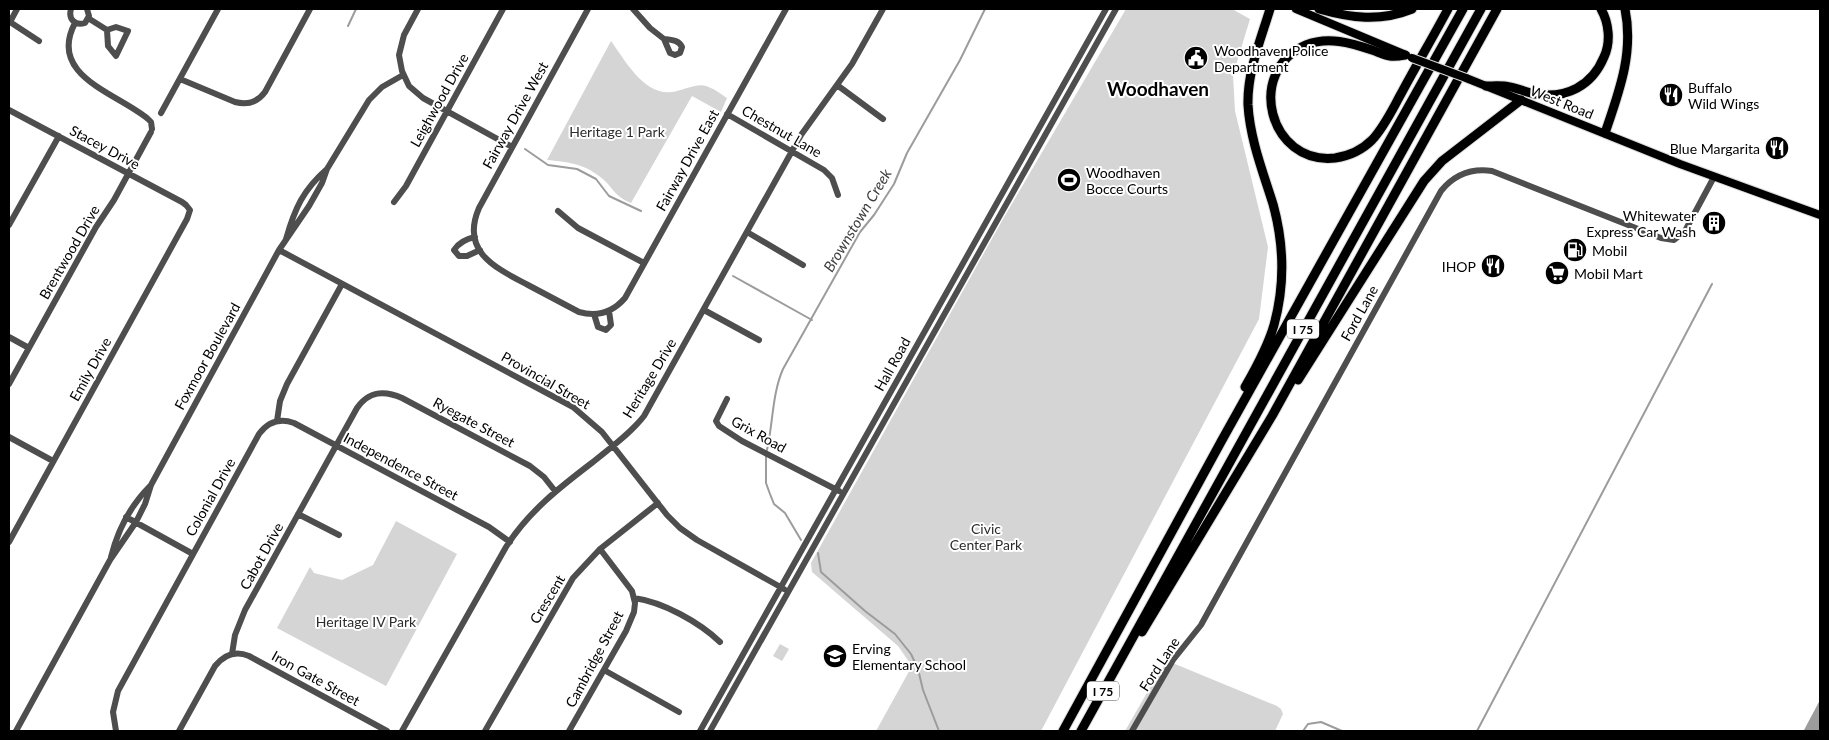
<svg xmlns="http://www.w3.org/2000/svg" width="1829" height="740" font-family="Lato,sans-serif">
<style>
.green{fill:#d5d5d5}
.water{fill:#9c9c9c}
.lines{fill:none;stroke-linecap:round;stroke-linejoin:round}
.stream{stroke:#9c9c9c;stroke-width:2}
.major-casing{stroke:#dbdbdb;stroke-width:10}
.highway-casing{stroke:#dbdbdb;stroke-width:11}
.minor{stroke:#4e4e4e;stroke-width:6}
.major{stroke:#000;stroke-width:8}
.highway{stroke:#000;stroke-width:9}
.major-bridge-casing{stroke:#dbdbdb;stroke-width:10;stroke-linecap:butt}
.major-bridge{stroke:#000;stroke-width:8}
.labels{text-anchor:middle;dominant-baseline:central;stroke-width:4;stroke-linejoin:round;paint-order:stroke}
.shield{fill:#fff;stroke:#4c4c4c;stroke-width:1}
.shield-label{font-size:12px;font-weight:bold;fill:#000}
.poi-label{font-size:14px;fill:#000;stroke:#fff;text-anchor:start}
.street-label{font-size:14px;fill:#000;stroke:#fff}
.park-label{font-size:14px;fill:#2c2c2c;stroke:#fff}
.water-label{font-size:15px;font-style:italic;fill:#3d3d3d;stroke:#fff}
.district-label{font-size:19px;font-weight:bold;fill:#000;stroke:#fff}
</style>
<rect width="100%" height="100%" fill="#fff"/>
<path class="green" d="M1126 9H1232L1250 19 1233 75 1235 111 1268 247 1259 319 1041 731H876L912 666 898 646 812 572 811 563 1003 219Z
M611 41C625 60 644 96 672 92 682 91 696 83 706 86 713 88 721 94 727 98L721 112 692 96 631 203C612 195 613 186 599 176 582 163 567 162 547 160Z
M396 521 457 554 386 686 277 628 310 567 314 573 342 580 373 565Z
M780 644 789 649 782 661 773 656Z
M1175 664 1277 706 1281 709 1283 714 1275 731H1125L1160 670 1166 665Z"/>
<path class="water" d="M1820 700V731H1803L1804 730Z"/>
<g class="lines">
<path class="stream" d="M348 26 356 9
M525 149 548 165 577 169 596 179 609 196 641 211
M733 276 812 320
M767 450C773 424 772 394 783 369L860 232 874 215 894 184 907 153 960 60 985 9
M766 456V483L770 494 774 504 785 513 801 540
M818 553 821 572 865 611 895 634 911 654 918 669 923 690 939 731
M1303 731 1308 724 1321 722 1342 731
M1477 731 1712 284"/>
<g class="major-casing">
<path id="major" d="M1296 9 1406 55
M1466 78 1680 164 1820 215"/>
</g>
<g class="highway-casing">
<path id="highway" d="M1319 9C1351 18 1380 22 1412 9
M1405 55C1400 56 1395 57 1390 56 1384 55 1378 52 1372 50 1351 43 1328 36 1306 45 1245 71 1269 165 1335 158 1349 156 1362 150 1372 140 1385 126 1393 108 1402 92 1417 64 1433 37 1448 9
M1486 86C1494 86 1502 85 1510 87 1518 88 1527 93 1536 94 1566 99 1592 86 1604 57 1611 42 1609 23 1601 9
M1605 133C1619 92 1634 53 1625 9
M1298 380 1424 181 1442 161 1521 100
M1245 387C1256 368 1268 346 1274 325 1285 285 1284 244 1273 204 1263 172 1250 139 1248 105 1247 72 1261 39 1270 9
M1142 632 1272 416 1497 9
M1063 731 1222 440 1463 9
M1081 731 1481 9"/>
</g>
<path class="minor" d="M17 9 10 22 39 41
M71 9C68 19 75 26 85 23L89 16 87 9
M418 9 404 35 399 55 402 71 409 86 423 98 512 147
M588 9 479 208C460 252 496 268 528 285 545 294 562 303 579 312 597 317 613 312 625 298L786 9
M633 9 650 28 664 39 670 53 675 55 680 53 682 47C679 40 672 40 664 39
M88 18 107 30 108 46 116 56 128 31 116 27 107 30
M75 23C47 76 117 93 148 119L151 122 152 129
M180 79 235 102C247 105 257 103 265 92L310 9
M837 85 883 119
M9 110 182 202 186 205 190 210 187 219 9 542
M161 113 218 9
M727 114 824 170 832 178 838 195
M327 169 369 100 382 87 403 75
M394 202 406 186 503 9
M558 211 578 228 644 263
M9 225 59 136
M747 232 803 265
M475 237C466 239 459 242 454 250L459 256H467L480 250
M279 250 573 407 602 432 667 515 680 528 697 540 784 589
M704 310 759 340
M594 314 598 327 606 330 611 325 609 311
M9 337 29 348
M9 384 96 227 114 200 151 132
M727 399 716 421 719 426 742 441 839 491
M277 421 280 401 287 384 342 284
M9 437 53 461
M298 514 339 535
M126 517 193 554
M111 557C118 529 130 506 150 486
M634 598C663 602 699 622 720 642
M232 654 235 635 245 610 357 408C369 391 384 390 402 398L530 466 544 477 555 491
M604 670 679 712
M16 731 110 560 136 522 145 504 151 485 279 250 309 206 322 183 327 169C303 190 295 208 286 239
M116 731 113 712 118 691 259 434C268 422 280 418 294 423L489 527 510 542
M179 731 215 666C224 655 235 650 249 656L387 731
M402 731 506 547C528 512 560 487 593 462 611 447 630 434 644 416L801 135 852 64 883 9
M485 731 573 578 600 549 658 503
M569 731 626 631 634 612 635 603 632 591 600 549
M700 731 1106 9
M710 731 1116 9
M1132 731 1173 660 1201 625 1441 191C1454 175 1471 168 1492 171L1661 238 1674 240 1685 231 1714 177"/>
<use href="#major" class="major"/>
<use href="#highway" class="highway"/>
<g class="major-bridge-casing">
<path id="major-bridge" d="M1412 58 1466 78"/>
</g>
<use href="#major-bridge" class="major-bridge"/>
</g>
<defs>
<g id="civic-disc" transform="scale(1.25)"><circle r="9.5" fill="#000" stroke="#fff"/><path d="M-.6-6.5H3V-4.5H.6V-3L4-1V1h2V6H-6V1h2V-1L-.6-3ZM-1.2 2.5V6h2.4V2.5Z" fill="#fff"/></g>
<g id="restaurant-disc" transform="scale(1.25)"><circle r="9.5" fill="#000" stroke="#fff"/><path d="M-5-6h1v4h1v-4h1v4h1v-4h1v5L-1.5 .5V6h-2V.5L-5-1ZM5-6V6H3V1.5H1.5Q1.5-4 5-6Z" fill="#fff"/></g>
<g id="stadium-disc" transform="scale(1.25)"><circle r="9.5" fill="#000" stroke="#fff"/><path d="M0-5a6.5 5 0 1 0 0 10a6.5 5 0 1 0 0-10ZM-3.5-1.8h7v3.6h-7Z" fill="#fff"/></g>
<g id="building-disc" transform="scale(1.25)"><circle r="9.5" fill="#000" stroke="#fff"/><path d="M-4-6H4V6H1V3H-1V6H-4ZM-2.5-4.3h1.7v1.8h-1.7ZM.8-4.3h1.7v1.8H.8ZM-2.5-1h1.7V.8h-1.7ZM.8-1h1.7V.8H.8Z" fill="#fff"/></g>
<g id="fuel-disc" transform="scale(1.25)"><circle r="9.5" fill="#000" stroke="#fff"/><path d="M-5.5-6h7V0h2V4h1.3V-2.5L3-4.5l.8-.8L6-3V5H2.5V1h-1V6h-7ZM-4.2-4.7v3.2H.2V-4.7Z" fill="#fff"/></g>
<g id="supermarket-disc" transform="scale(1.25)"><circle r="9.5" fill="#000" stroke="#fff"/><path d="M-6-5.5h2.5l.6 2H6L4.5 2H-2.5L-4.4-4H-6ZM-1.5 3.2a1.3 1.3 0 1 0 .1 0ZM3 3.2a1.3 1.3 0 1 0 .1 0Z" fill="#fff"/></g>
<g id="school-disc" transform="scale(1.25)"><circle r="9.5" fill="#000" stroke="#fff"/><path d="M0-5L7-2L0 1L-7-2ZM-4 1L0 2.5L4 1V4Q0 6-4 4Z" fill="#fff"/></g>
</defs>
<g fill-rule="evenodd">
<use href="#civic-disc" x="1196" y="58"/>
<use href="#restaurant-disc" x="1671" y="95"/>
<use href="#restaurant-disc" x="1777" y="148"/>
<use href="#stadium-disc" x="1069" y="180"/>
<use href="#building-disc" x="1714" y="223"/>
<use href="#fuel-disc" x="1575" y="250"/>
<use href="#restaurant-disc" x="1493" y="266"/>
<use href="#supermarket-disc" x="1557" y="273"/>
<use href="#school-disc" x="835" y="656"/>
</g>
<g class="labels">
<g class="shield">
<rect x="1287" y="319.5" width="32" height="19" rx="4"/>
<rect x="1087" y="681.5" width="32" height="19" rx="4"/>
</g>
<g class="shield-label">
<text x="1303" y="329">I 75</text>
<text x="1103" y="691">I 75</text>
</g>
<g class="poi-label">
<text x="1214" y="50">Woodhaven Police<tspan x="1214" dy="16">Department</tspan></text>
<text x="1688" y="87">Buffalo<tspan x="1688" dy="16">Wild Wings</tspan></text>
<text x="1760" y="148" text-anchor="end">Blue Margarita</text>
<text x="1086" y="172">Woodhaven<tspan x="1086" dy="16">Bocce Courts</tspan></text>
<text x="1696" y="215" text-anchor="end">Whitewater<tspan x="1696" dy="16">Express Car Wash</tspan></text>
<text x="1592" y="250">Mobil</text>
<text x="1476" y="266" text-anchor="end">IHOP</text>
<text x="1574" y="273">Mobil Mart</text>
<text x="852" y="648">Erving<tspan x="852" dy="16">Elementary School</tspan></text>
</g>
<g class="street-label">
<text transform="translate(439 100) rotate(-61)">Leighwood Drive</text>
<text transform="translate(1562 102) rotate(22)">West Road</text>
<text transform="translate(515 115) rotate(-61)">Fairway Drive West</text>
<text transform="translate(782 131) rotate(30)">Chestnut Lane</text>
<text transform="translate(105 147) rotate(28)">Stacey Drive</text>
<text transform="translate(687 160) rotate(-61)">Fairway Drive East</text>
<text transform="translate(69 252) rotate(-60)">Brentwood Drive</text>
<text transform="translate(1359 313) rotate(-61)">Ford Lane</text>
<text transform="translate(207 356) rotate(-61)">Foxmoor Boulevard</text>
<text transform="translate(892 364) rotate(-61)">Hall Road</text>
<text transform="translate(90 369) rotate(-61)">Emily Drive</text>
<text transform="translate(649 378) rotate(-59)">Heritage Drive</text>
<text transform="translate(546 380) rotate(30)">Provincial Street</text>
<text transform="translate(474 422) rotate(28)">Ryegate Street</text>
<text transform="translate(759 434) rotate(29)">Grix Road</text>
<text transform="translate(401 466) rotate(28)">Independence Street</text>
<text transform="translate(210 497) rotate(-61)">Colonial Drive</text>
<text transform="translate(261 556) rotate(-61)">Cabot Drive</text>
<text transform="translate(547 599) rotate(-59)">Crescent</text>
<text transform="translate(594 659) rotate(-62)">Cambridge Street</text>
<text transform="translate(1159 664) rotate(-57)">Ford Lane</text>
<text transform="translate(316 678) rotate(29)">Iron Gate Street</text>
</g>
<g class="park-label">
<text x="617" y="131">Heritage 1 Park</text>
<text x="986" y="528">Civic<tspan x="986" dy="16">Center Park</tspan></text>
<text x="366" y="621">Heritage IV Park</text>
</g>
<g class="water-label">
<text transform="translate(857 220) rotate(-59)">Brownstown Creek</text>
</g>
<g class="district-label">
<text x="1158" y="88">Woodhaven</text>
</g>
</g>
<rect width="1829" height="740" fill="none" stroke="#000000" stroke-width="20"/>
</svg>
